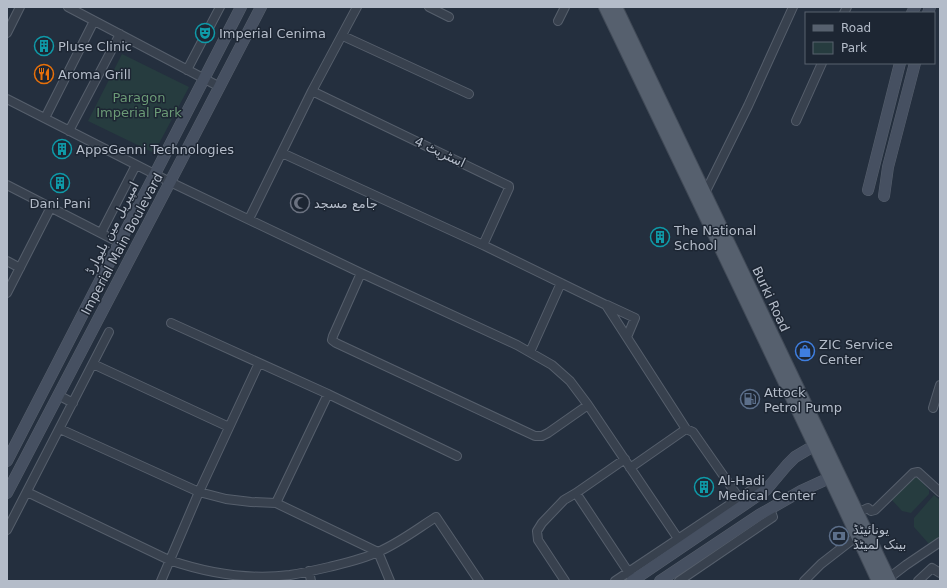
<svg xmlns="http://www.w3.org/2000/svg" width="947" height="588" font-family="'DejaVu Sans',Vazirmatn,sans-serif">
<style>
.green{fill:#263c3f}
.lines{fill:none;stroke-linecap:round;stroke-linejoin:round}
.street-casing{stroke:#565f6c;stroke-width:10}
.secondary-casing{stroke:#565f6c;stroke-width:12}
.primary-casing{stroke:#414a57;stroke-width:14}
.street{stroke:#38414e;stroke-width:8}
.secondary{stroke:#465061;stroke-width:11}
.primary{stroke:#56606e;stroke-width:12}
.labels{text-anchor:middle;dominant-baseline:central;stroke-width:3;stroke-linejoin:round;paint-order:stroke}
.poi-label{font-size:13px;fill:#b4bcc9;stroke:#1d2633;text-anchor:start}
.park-label{font-size:13px;fill:#6b9a76;stroke:#1d2633}
.street-label{font-size:13px;fill:#b4bcc9;stroke:#1d2633}
</style>
<rect width="100%" height="100%" fill="#242f3e"/>
<path class="green" d="M122 54 189 87 154 153 88 121Z
M912 478H918L929 490V494L911 513 902 511 891 499Z
M934 495 940 500V537L929 544 914 527V518Z"/>
<g class="lines">
<g class="street-casing">
<path id="street" d="M68 7 220 87
M429 7 449 17
M844 13 847 7
M558 21 565 7
M7 33 20 7
M343 36 469 94
M187 70 220 7
M312 91 509 186V188L483 245
M7 99 170 182 361 273 517 345 552 365 570 381 588 405 683 546
M45 118 94 21
M796 121 822 63
M69 131 120 34
M282 153 483 245 606 305 686 429 693 432 739 498
M7 185 120 243
M705 193 748 106 793 7
M249 219 312 91 357 7
M101 233 136 165
M7 261 20 268
M361 273 333 336 332 340 336 343 535 436H542L548 433 588 405
M7 293 51 207
M607 305 635 318 627 337
M171 323 328 394 457 456
M530 352 561 283
M93 364 229 427
M58 395 73 403
M933 408 940 385
M60 429 199 492 226 499 251 502 276 503 378 552 390 581
M630 468 686 429
M27 492 169 560C207 573 250 580 290 575 303 573 316 570 329 567 345 563 363 559 378 552 399 543 417 529 436 517L479 581
M576 493 631 576
M276 503 328 394
M857 513 868 508 871 511 875 510 913 473 918 472 940 492
M7 530 109 332
M309 571 311 581
M889 578 906 565 940 542
M161 581 199 492 259 363
M565 581 538 540 537 531 542 523 564 500 576 493 625 459
M615 581 759 485 763 492
M679 581 773 517 770 509
M804 581 821 564 857 536
M918 581 932 568 940 573"/>
</g>
<g class="secondary-casing">
<path id="secondary" d="M912 13 915 7
M928 13 930 7
M868 190 900 63
M884 196 888 167 915 63
M7 461 241 7
M7 493 170 182 261 7
M632 581 766 490 787 465 795 457 822 441
M660 581 759 515 801 491 838 474"/>
</g>
<g class="primary-casing">
<path id="primary" d="M605 7C697 198 789 389 878 581
M616 7 890 581"/>
</g>
<use href="#street" class="street"/>
<use href="#secondary" class="secondary"/>
<use href="#primary" class="primary"/>
</g>
<defs>
<g id="theatre-ring" transform="scale(1)"><circle r="9.5" fill="#1d2633" stroke="#0f9aa8" stroke-width="1.5"/><path d="M-5-5.5Q0-4 5-5.5V0Q5 5 0 6Q-5 5-5 0ZM-3.3-2.5H-1v1.5H-3.3ZM1-2.5H3.3v1.5H1ZM-2.8 1Q0 5.5 2.8 1Z" fill="#0f9aa8"/></g>
<g id="building-ring" transform="scale(1)"><circle r="9.5" fill="#1d2633" stroke="#0f9aa8" stroke-width="1.5"/><path d="M-4-6H4V6H1V3H-1V6H-4ZM-2.5-4.3h1.7v1.8h-1.7ZM.8-4.3h1.7v1.8H.8ZM-2.5-1h1.7V.8h-1.7ZM.8-1h1.7V.8H.8Z" fill="#0f9aa8"/></g>
<g id="restaurant-ring" transform="scale(1)"><circle r="9.5" fill="#1d2633" stroke="#e8710a" stroke-width="1.5"/><path d="M-5-6h1v4h1v-4h1v4h1v-4h1v5L-1.5 .5V6h-2V.5L-5-1ZM5-6V6H3V1.5H1.5Q1.5-4 5-6Z" fill="#e8710a"/></g>
<g id="mosque-ring" transform="scale(1)"><circle r="9.5" fill="#1d2633" stroke="#6b7280" stroke-width="1.5"/><path d="M3.5-4.9A6 6 0 1 0 3.5 4.9A5 5 0 1 1 3.5-4.9Z" fill="#6b7280"/></g>
<g id="shop-ring" transform="scale(1)"><circle r="9.5" fill="#1d2633" stroke="#3f7fe0" stroke-width="1.5"/><path d="M-5-2.5h2.3a2.7 3.5 0 0 1 5.4 0H5L5.5 6h-11ZM-1.5-2.5h3a1.5 2.3 0 0 0-3 0Z" fill="#3f7fe0"/></g>
<g id="fuel-ring" transform="scale(1)"><circle r="9.5" fill="#1d2633" stroke="#5c6f8a" stroke-width="1.5"/><path d="M-5.5-6h7V0h2V4h1.3V-2.5L3-4.5l.8-.8L6-3V5H2.5V1h-1V6h-7ZM-4.2-4.7v3.2H.2V-4.7Z" fill="#5c6f8a"/></g>
<g id="bank-ring" transform="scale(1)"><circle r="9.5" fill="#1d2633" stroke="#5c6f8a" stroke-width="1.5"/><path d="M-6-4H6V4H-6ZM0-2.3a2.3 2.3 0 1 0 0 4.6a2.3 2.3 0 1 0 0-4.6Z" fill="#5c6f8a"/></g>
</defs>
<g fill-rule="evenodd">
<use href="#theatre-ring" x="205" y="33"/>
<use href="#building-ring" x="44" y="46"/>
<use href="#restaurant-ring" x="44" y="74"/>
<use href="#building-ring" x="62" y="149"/>
<use href="#building-ring" x="60" y="183"/>
<use href="#mosque-ring" x="300" y="203"/>
<use href="#building-ring" x="660" y="237"/>
<use href="#shop-ring" x="805" y="351"/>
<use href="#fuel-ring" x="750" y="399"/>
<use href="#building-ring" x="704" y="487"/>
<use href="#bank-ring" x="839" y="536"/>
</g>
<g class="labels">
<g class="poi-label">
<text x="219" y="33">Imperial Cenima</text>
<text x="58" y="46">Pluse Clinic</text>
<text x="58" y="74">Aroma Grill</text>
<text x="76" y="149">AppsGenni Technologies</text>
<text x="60" y="203" text-anchor="middle">Dani Pani</text>
<text x="314" y="203">جامع مسجد</text>
<text x="674" y="230">The National<tspan x="674" dy="15">School</tspan></text>
<text x="819" y="344">ZIC Service<tspan x="819" dy="15">Center</tspan></text>
<text x="764" y="392">Attock<tspan x="764" dy="15">Petrol Pump</tspan></text>
<text x="718" y="480">Al-Hadi<tspan x="718" dy="15">Medical Center</tspan></text>
<text x="853" y="529">یونائیٹڈ<tspan x="853" dy="15">بینک لمیٹڈ</tspan></text>
</g>
<g class="park-label">
<text x="139" y="97">Paragon<tspan x="139" dy="15">Imperial Park</tspan></text>
</g>
<g class="street-label">
<text transform="translate(440 152) rotate(25)">اسٹریٹ 4</text>
<text transform="translate(112 228) rotate(-63)">امپیریل مین بلیوارڈ</text>
<text transform="translate(122 244) rotate(-62)">Imperial Main Boulevard</text>
<text transform="translate(771 299) rotate(65)">Burki Road</text>
</g>
</g>
<rect width="947" height="588" fill="none" stroke="#b4bcc9" stroke-width="16"/>
<rect x="805" y="12" width="130" height="52" fill="#1d2633" stroke="#59626f"/>
<rect x="813" y="25" width="20" height="6" fill="#56606e" stroke="#59626f"/>
<text x="841" y="32" font-size="12" fill="#b4bcc9">Road</text>
<rect x="813" y="42" width="20" height="12" fill="#263c3f" stroke="#59626f"/>
<text x="841" y="52" font-size="12" fill="#b4bcc9">Park</text>
</svg>
